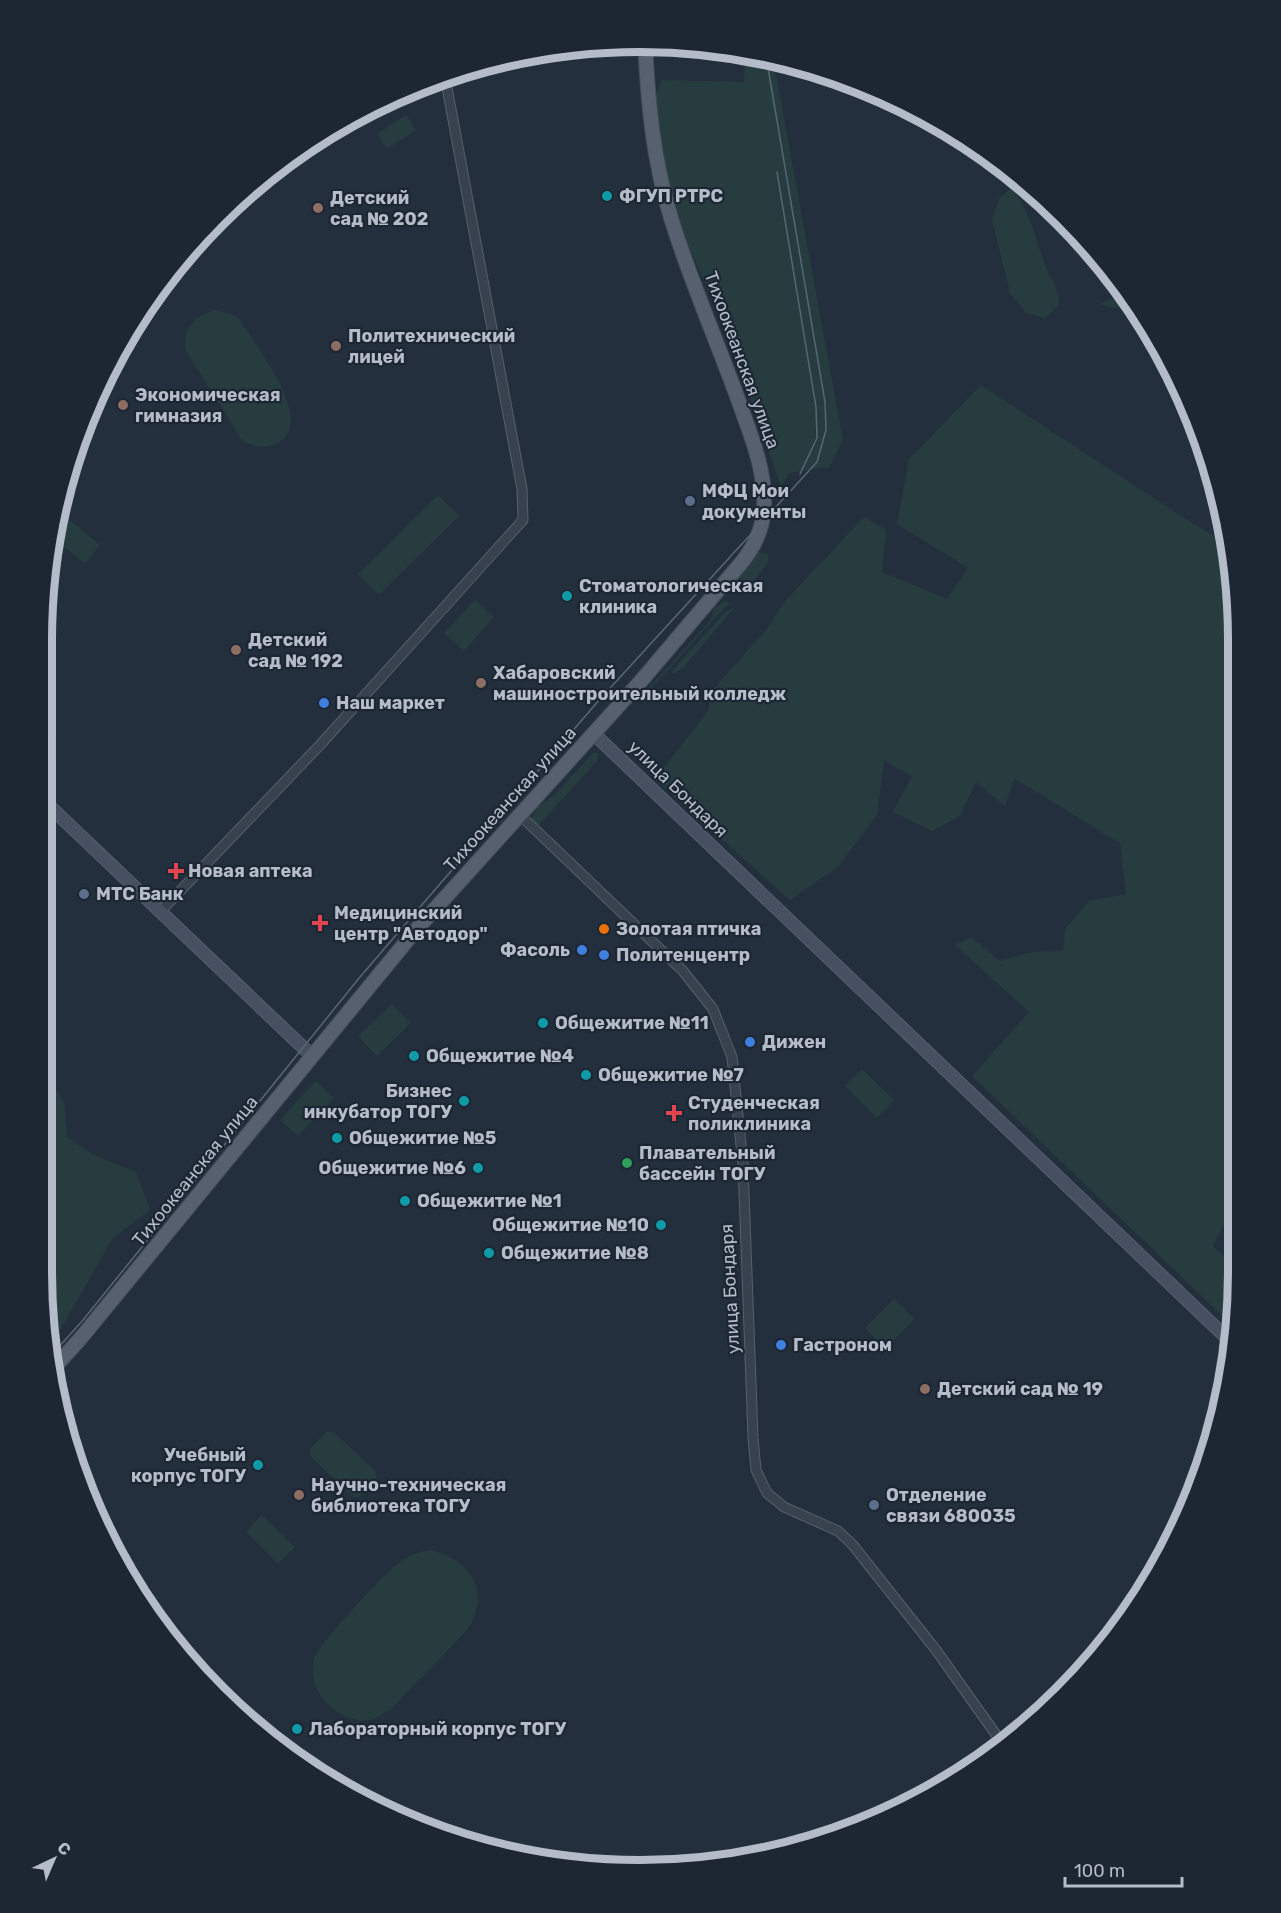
<svg xmlns="http://www.w3.org/2000/svg" width="1281" height="1913" font-family="Rubik,sans-serif">
<style>
.green{fill:#263c3f}
.lines{fill:none;stroke-linecap:round;stroke-linejoin:round}
.minor-casing{stroke:#565f6c;stroke-width:11}
.secondary-casing{stroke:#565f6c;stroke-width:14}
.primary-casing{stroke:#414a57;stroke-width:16}
.minor{stroke:#38414e;stroke-width:9}
.secondary{stroke:#465061;stroke-width:12}
.primary{stroke:#56606e;stroke-width:14}
.tram{stroke:#5a6575;stroke-width:1.5}
.culture-dot{fill:#0f9aa8;stroke:#1d2633;stroke-width:2}
.education-dot{fill:#8d6e63;stroke:#1d2633;stroke-width:2}
.service-dot{fill:#5c6f8a;stroke:#1d2633;stroke-width:2}
.shop-dot{fill:#3f7fe0;stroke:#1d2633;stroke-width:2}
.health-dot{fill:#e0444e;stroke:#1d2633;stroke-width:2}
.food-dot{fill:#e8710a;stroke:#1d2633;stroke-width:2}
.leisure-dot{fill:#2e9e5b;stroke:#1d2633;stroke-width:2}
.labels{text-anchor:middle;dominant-baseline:central;stroke-width:4.5;stroke-linejoin:round;paint-order:stroke}
.poi-label{font-size:18px;font-weight:bold;fill:#b4bcc9;stroke:#1d2633;text-anchor:start}
.street-label{font-size:18px;fill:#b4bcc9;stroke:#1d2633}
.rim{fill:none;stroke:#b4bcc9;stroke-width:8}
</style>
<rect width="100%" height="100%" fill="#242f3e"/>
<path class="green" d="M745 52 773 58 843 440 829 467 790 473 781 486 727 333 681 229 666 183 653 107 661 80 744 82Z
M406 115 416 130 387 149 377 134Z
M1012 187C1031 214 1034 235 1045 265 1051 279 1059 289 1059 305L1045 318 1026 313 1010 293 992 219 999 199Z
M1127 294 1135 304 1117 308 1098 304Z
M215 310 231 314 239 319C255 344 318 423 277 443 265 449 252 447 242 440L186 351C182 328 195 316 215 310Z
M981 385 1192 523 1230 545 1239 641V1196L1213 1246 1239 1271 1234 1327 972 1076 1029 1012 955 945 971 937 1000 961 1032 952 1063 951 1065 929 1089 901 1126 894 1120 843C1084 823 1051 799 1014 779L1005 806 976 782 960 816 932 831 893 812 912 776 884 761 877 815 838 867 790 900 655 779 709 710 710 693 765 631 787 599 864 517 886 530 882 572 947 599 968 568 897 524 909 459Z
M438 495 459 516 379 595 358 574Z
M66 517 100 545 85 564 52 537Z
M759 552 768 554V562L746 591H735V582Z
M475 600 494 617 464 651 444 633Z
M724 601 731 604 724 608 643 698 642 695 710 621 714 609Z
M735 607 683 668 673 674 671 672 725 612Z
M593 753H599L597 761 537 827 531 820 536 808 554 795Z
M392 1004 411 1023 377 1056 358 1036Z
M862 1069 894 1100 877 1118 845 1086Z
M45 1073 64 1102 67 1137 92 1154 136 1172 150 1210 113 1238 57 1335 47 1345Z
M316 1081 334 1098 298 1136 280 1120Z
M894 1299 915 1319 885 1349 865 1328Z
M326 1432H334L376 1472 377 1479 359 1497H353L310 1456V1449Z
M262 1515 295 1547 278 1564 246 1532Z
M431 1550C472 1561 491 1590 468 1629L390 1710C385 1712 379 1717 374 1719 340 1728 303 1689 315 1657 321 1641 385 1573 401 1561 411 1554 419 1552 431 1550Z"/>
<g class="lines">
<g class="minor-casing">
<path id="minor" d="M520 815 683 971 713 1009 732 1057 743 1164 753 1438 756 1470 767 1493 784 1507 838 1531 852 1544 936 1650 1002 1743
M160 912 320 745 523 520 522 489 445 77"/>
</g>
<g class="secondary-casing">
<path id="secondary" d="M593 733 1232 1343
M43 800 312 1056"/>
</g>
<g class="primary-casing">
<path id="primary" d="M52 1370 80 1339 415 931 641 681 742 562C754 547 763 528 764 508 766 471 751 436 739 402 717 341 690 280 671 218 653 160 648 102 645 42"/>
</g>
<use href="#minor" class="minor"/>
<use href="#secondary" class="secondary"/>
<use href="#primary" class="primary"/>
<path class="tram" d="M777 172 816 407 817 438 800 474
M49 1358 83 1320 360 977 439 885 601 698 817 462 826 430 825 402 766 56"/>
</g>
<g class="culture-dot">
<circle cx="607" cy="196" r="6"/>
<circle cx="567" cy="596" r="6"/>
<circle cx="543" cy="1023" r="6"/>
<circle cx="414" cy="1056" r="6"/>
<circle cx="586" cy="1075" r="6"/>
<circle cx="464" cy="1101" r="6"/>
<circle cx="337" cy="1138" r="6"/>
<circle cx="478" cy="1168" r="6"/>
<circle cx="405" cy="1201" r="6"/>
<circle cx="661" cy="1225" r="6"/>
<circle cx="489" cy="1253" r="6"/>
<circle cx="258" cy="1465" r="6"/>
<circle cx="297" cy="1729" r="6"/>
</g>
<g class="education-dot">
<circle cx="318" cy="208" r="6"/>
<circle cx="336" cy="346" r="6"/>
<circle cx="123" cy="405" r="6"/>
<circle cx="236" cy="650" r="6"/>
<circle cx="481" cy="683" r="6"/>
<circle cx="925" cy="1389" r="6"/>
<circle cx="299" cy="1495" r="6"/>
</g>
<g class="service-dot">
<circle cx="690" cy="501" r="6"/>
<circle cx="84" cy="894" r="6"/>
<circle cx="874" cy="1505" r="6"/>
</g>
<g class="shop-dot">
<circle cx="324" cy="703" r="6"/>
<circle cx="582" cy="950" r="6"/>
<circle cx="604" cy="955" r="6"/>
<circle cx="750" cy="1042" r="6"/>
<circle cx="781" cy="1345" r="6"/>
</g>
<g class="health-dot">
<path d="M173 862h6v6h6v6h-6v6h-6v-6h-6v-6h6z"/>
<path d="M317 914h6v6h6v6h-6v6h-6v-6h-6v-6h6z"/>
<path d="M671 1104h6v6h6v6h-6v6h-6v-6h-6v-6h6z"/>
</g>
<circle class="food-dot" cx="604" cy="929" r="6"/>
<circle class="leisure-dot" cx="627" cy="1163" r="6"/>
<g class="labels">
<g class="poi-label">
<text x="619" y="196">ФГУП РТРС</text>
<text x="330" y="198">Детский<tspan x="330" dy="21">сад № 202</tspan></text>
<text x="348" y="336">Политехнический<tspan x="348" dy="21">лицей</tspan></text>
<text x="135" y="395">Экономическая<tspan x="135" dy="21">гимназия</tspan></text>
<text x="702" y="491">МФЦ Мои<tspan x="702" dy="21">документы</tspan></text>
<text x="579" y="586">Стоматологическая<tspan x="579" dy="21">клиника</tspan></text>
<text x="248" y="640">Детский<tspan x="248" dy="21">сад № 192</tspan></text>
<text x="493" y="673">Хабаровский<tspan x="493" dy="21">машиностроительный колледж</tspan></text>
<text x="336" y="703">Наш маркет</text>
<text x="188" y="871">Новая аптека</text>
<text x="96" y="894">МТС Банк</text>
<text x="334" y="913">Медицинский<tspan x="334" dy="21">центр "Автодор"</tspan></text>
<text x="616" y="929">Золотая птичка</text>
<text x="570" y="950" text-anchor="end">Фасоль</text>
<text x="616" y="955">Политенцентр</text>
<text x="555" y="1023">Общежитие №11</text>
<text x="762" y="1042">Дижен</text>
<text x="426" y="1056">Общежитие №4</text>
<text x="598" y="1075">Общежитие №7</text>
<text x="452" y="1091" text-anchor="end">Бизнес<tspan x="452" dy="21">инкубатор ТОГУ</tspan></text>
<text x="688" y="1103">Студенческая<tspan x="688" dy="21">поликлиника</tspan></text>
<text x="349" y="1138">Общежитие №5</text>
<text x="639" y="1153">Плавательный<tspan x="639" dy="21">бассейн ТОГУ</tspan></text>
<text x="466" y="1168" text-anchor="end">Общежитие №6</text>
<text x="417" y="1201">Общежитие №1</text>
<text x="649" y="1225" text-anchor="end">Общежитие №10</text>
<text x="501" y="1253">Общежитие №8</text>
<text x="793" y="1345">Гастроном</text>
<text x="937" y="1389">Детский сад № 19</text>
<text x="246" y="1455" text-anchor="end">Учебный<tspan x="246" dy="21">корпус ТОГУ</tspan></text>
<text x="311" y="1485">Научно-техническая<tspan x="311" dy="21">библиотека ТОГУ</tspan></text>
<text x="886" y="1495">Отделение<tspan x="886" dy="21">связи 680035</tspan></text>
<text x="309" y="1729">Лабораторный корпус ТОГУ</text>
</g>
<g class="street-label">
<text transform="translate(742 360) rotate(70)">Тихоокеанская улица</text>
<text transform="translate(678 789) rotate(44)">улица Бондаря</text>
<text transform="translate(510 799) rotate(-48)">Тихоокеанская улица</text>
<text transform="translate(195 1171) rotate(-51)">Тихоокеанская улица</text>
<text transform="translate(730 1289) rotate(-93)">улица Бондаря</text>
</g>
</g>
<path d="M0 0H1281V1913H0ZM640 52H640A588 588 0 0 1 1228 640V1272A588 588 0 0 1 640 1860H640A588 588 0 0 1 52 1272V640A588 588 0 0 1 640 52Z" fill="#1d2633" fill-rule="evenodd"/>
<path class="rim" d="M640 52H640A588 588 0 0 1 1228 640V1272A588 588 0 0 1 640 1860H640A588 588 0 0 1 52 1272V640A588 588 0 0 1 640 52Z"/>
<g transform="translate(54 1859) rotate(44)" stroke="#1d2633" stroke-width="4.5" paint-order="stroke">
<path d="M0-4.5L10 22L0 15L-10 22Z" fill="#b4bcc9"/>
<text y="-9" font-size="16" font-weight="bold" text-anchor="middle" fill="#b4bcc9">С</text>
</g>
<path d="M1065 1877v9h117v-9" fill="none" stroke="#b4bcc9" stroke-width="3"/>
<text x="1074" y="1877" font-size="18" fill="#b4bcc9" stroke="#1d2633" stroke-width="4.5" paint-order="stroke">100 m</text>
</svg>
